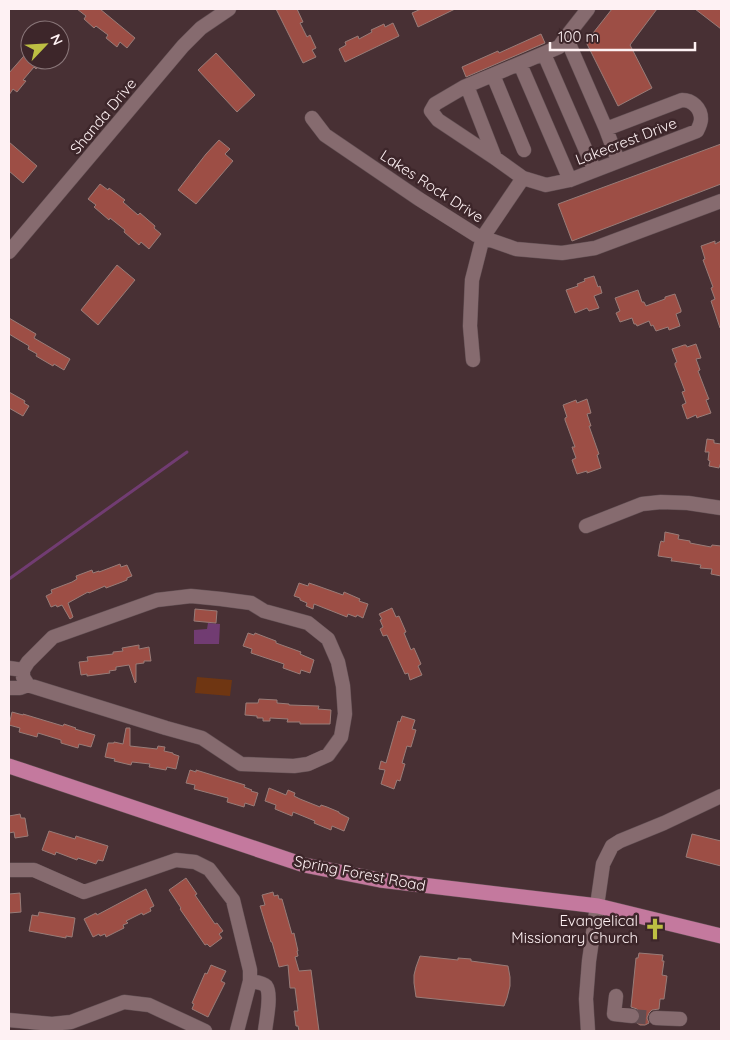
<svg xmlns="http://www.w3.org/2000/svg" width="730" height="1040" font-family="Quicksand,sans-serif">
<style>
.green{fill:#6f3612}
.water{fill:#713c72}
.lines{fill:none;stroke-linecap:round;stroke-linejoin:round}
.stream{stroke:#713c72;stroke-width:3}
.building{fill:#9d4e45;stroke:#987c78}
.minor-tunnel{stroke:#634d51;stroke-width:14;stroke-dasharray:14 7;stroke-linecap:butt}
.minor-casing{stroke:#635054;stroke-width:15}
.major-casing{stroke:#635054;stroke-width:16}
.minor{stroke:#866b6f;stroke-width:14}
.major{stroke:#c4799e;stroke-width:15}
.labels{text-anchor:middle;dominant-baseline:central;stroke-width:5;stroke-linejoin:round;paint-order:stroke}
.street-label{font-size:15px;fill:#fef1f3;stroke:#3d262a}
.poi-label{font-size:15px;fill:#fef1f3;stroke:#3d262a;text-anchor:end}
</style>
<rect width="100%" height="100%" fill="#483034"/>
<path class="green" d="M197 677 232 680 230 696 195 693Z"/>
<path class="water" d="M208 623 220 624 219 644H194V630L207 629Z"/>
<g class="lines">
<path class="stream" d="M9 579 187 452"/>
</g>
<path class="building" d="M77 9H100L135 38 127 48 120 42 117 47 106 38 108 35 96 26 94 28 84 19 86 16Z
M276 9H297L303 22 300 23 307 37 310 35 316 48 312 50 316 57 303 63Z
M421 9H455L418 27 412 13Z
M612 9H657L630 45 652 88 618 106 586 42Z
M695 9H721V29Z
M393 23 399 36 345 62 339 49 346 45 345 42 358 36 359 39 372 32 371 30 384 24 385 27Z
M541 34 545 43 466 77 462 67 498 51 499 53Z
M30 49V60H43L36 69 34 67 23 80 26 81 17 92 13 89 9 95V73Z
M216 53 255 95 237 112 198 70Z
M219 140 230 149 225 154 233 161 196 204 178 190 206 154Z
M9 142 37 166 23 183 9 171Z
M721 144V184L572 241 558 204Z
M100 184 108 190 109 188 125 200 123 202 138 215 140 213 155 226 154 228 161 234 149 249 141 242 139 245 124 232 125 230 110 218 109 220 94 207 96 205 88 199Z
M715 241V244L721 241V328H720L711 301 715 299 711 288 713 287 703 260 705 259 701 246Z
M117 265 135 280 98 325 81 310Z
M594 276 598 287 600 286 602 293 594 296 599 308 589 311 587 308 575 313 566 290 578 286 577 284 585 281 584 279Z
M638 290 642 302H644L646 306 665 299V297L675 294 681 310V312L676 314 680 326 669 330 668 327 656 331 653 325 651 326 649 321 637 326 636 324H634L632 318 620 322 616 313 620 311 615 298Z
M9 318 36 334 34 338 70 359 64 370 54 364 53 366 36 356 37 354 28 349 29 346 9 334Z
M696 344 701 358 696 359 700 370 698 371 708 397 709 399 706 400 711 413 699 417 697 418 696 415 687 419 682 405 686 403 682 392 685 391 675 365V363L677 362 672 349 684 345H686L687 347Z
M9 392 25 401 24 403 29 406 23 416 9 408Z
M587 399 591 413 587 414 591 426H589L599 454 597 455 601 468 587 473V471L577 474 572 460 576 458 572 447H575L565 420V418L567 417 563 405 576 400 577 403Z
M707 439 714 440V443L721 444V462L719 468 709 466 710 461 708 460 709 452H705Z
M665 532 679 535 678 539 690 541V543L711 547 712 545 721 546V576L711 574 712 569 700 568 701 565 673 561H671L672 558 658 556 660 544 661 541 664 542Z
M120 564 121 567 127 565 132 576 127 578V580L122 582 106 588 105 586 89 593 88 592 68 603 73 617 70 619 62 605 57 607 56 605 51 607 46 596 52 593 51 590 72 582 77 579 76 576 92 570 93 573 99 571V572Z
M299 583 308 586 309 583 315 585 343 595 344 592 360 599 359 601 368 604 363 618 357 615 356 617 348 614 347 617 314 604 313 609 306 606 307 603 300 600V598L294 596Z
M392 608 396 617 399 616 406 632 404 633 411 650 414 648 421 664 418 666 422 675 410 680 408 673 405 674 387 635 383 636 380 629 383 627 380 620 382 619 379 614Z
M195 609 217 611 216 623 194 621Z
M248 633 254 635 255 633 268 638 276 641V643L301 652 300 654 314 660 310 673 301 670 300 674 283 668 284 664 251 653 252 649 243 646Z
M139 645V649L149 647 151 661H144V663L136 664V682L135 683 129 665 116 667V670L109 671 110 673 87 676V674L81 675 79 662 88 661 87 657 113 654V652L123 651 122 648Z
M259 699 277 700V703L289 704V705L319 706 318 709 331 710 330 724H300V722H287L288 719 270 718V721H263V718H257V716L245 715 246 703H258Z
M12 712 23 715V714L63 726 64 724 76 728 75 729 95 735 91 747 79 744 78 748 61 743V740L38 733 37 737 19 732 20 728 9 725Z
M402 716 415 720 412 729 416 730 411 747 407 746 402 763 405 764 400 781 397 780 394 789 381 784 385 770 379 769 381 761 386 763 398 721 400 722Z
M126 728H130V746L157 749 158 746 165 747 164 751 173 753V754L179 756 176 769 167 767 166 770 149 767 150 764 132 762 131 765 114 761 115 759 105 757 108 743H114V742L123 744Z
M190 770 196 772V770L245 785 244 787 252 790 251 791 258 793 254 806 245 803 244 807 227 802 228 798 194 789 195 785 186 783Z
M269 788 286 795 288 790 295 793 294 796 300 799 320 807 321 805 327 807 339 812V813L349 818 344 831 332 826 331 830 314 823 315 821 293 812 292 816 275 809 276 805 265 801Z
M20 814 21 818H25L28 836 15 838 14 832 9 833V816Z
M49 831 75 839 76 836 108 846 103 861 98 860 96 864 78 858 77 860 56 852 55 855 42 850Z
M692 834 721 841V866L686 857Z
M186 878 197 894 195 895 215 924 217 923 223 931 219 934 222 938 210 947 207 944 205 945 180 909 181 908 169 890Z
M146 889 154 906 150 908 151 911 143 915 142 913 126 921 128 923 123 925 124 928 106 937 105 934 100 936 99 934 93 937 84 919 96 913 97 915Z
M273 892 274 896 278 895 279 899H282L292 934 294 933 298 951H297L298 956 295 957 299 971 311 970 319 1031H299L298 1026H296L294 1011H298L295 988H290L288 965 279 967 272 942H271L260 906 265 905 262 895Z
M20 893 21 912 9 913V894Z
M39 912 75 918 72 937 66 936V938L29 931 32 915 38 916Z
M639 953 663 955 662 961H664L662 975 667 976 664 999H660L659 1009 652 1010 649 1013 647 1018 649 1023 645 1025H640L637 1023 641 1017 640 1013 637 1009 631 1007 636 958H638Z
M420 956 458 960V958L471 959V961L508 966 510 977V986L507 998 504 1006 416 997 414 983V975L416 967Z
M211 965 226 971 221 981 225 983 208 1017 192 1009 194 1004 192 1003 205 973 207 974Z"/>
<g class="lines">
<path class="minor-tunnel" d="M632 1016 656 1018"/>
<g class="minor-casing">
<path id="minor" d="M544 54 594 169
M520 64 570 180
M493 75 524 150
M467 86 495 158
M312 118 325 135 419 199 476 235 516 249 562 253 595 248 721 201
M606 129 618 161
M523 178 495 158 438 120 431 111 435 104 464 87 559 47 566 37
M9 252 183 46 201 28 229 9
M473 360 470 326 472 280 483 237 523 178 546 185 570 180 697 131C699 127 701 122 701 119 701 108 692 100 682 100L606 129 566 37 588 9
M586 526 642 504 661 502 688 503 721 508
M9 668 23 670
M9 688H20L28 685 166 728 202 738 241 764 294 766 308 764 328 755 341 737 345 714 343 686 338 662 328 639 308 623 264 611 251 603 221 599 191 596 157 600 53 637 28 662 23 670V677L28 685
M9 870H34L84 892 176 860 195 862 209 869 233 900 250 970V981L237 1031
M250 981C255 982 262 982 266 986 272 994 266 1021 265 1031
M616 996 614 1014 632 1016
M656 1018 680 1019
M9 1020 52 1024 71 1022 124 1002 149 1005 205 1031
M588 1031 586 999 589 961 603 864 612 846 620 841 664 823 721 796"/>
</g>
<g class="major-casing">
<path id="major" d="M9 766 304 865 380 880 598 906 721 936"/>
</g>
<use href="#minor" class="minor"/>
<use href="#major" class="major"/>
</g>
<defs>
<g id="church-bare" transform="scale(1.725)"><path d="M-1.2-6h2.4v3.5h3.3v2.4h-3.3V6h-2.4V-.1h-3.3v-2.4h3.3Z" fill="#bdbf43" stroke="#3d262a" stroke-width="2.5" paint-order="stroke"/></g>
</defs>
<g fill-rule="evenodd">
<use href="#church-bare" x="655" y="929"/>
</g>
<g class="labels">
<g class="street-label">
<text transform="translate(103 116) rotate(-50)">Shanda Drive</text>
<text transform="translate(626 141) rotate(-21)">Lakecrest Drive</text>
<text transform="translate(432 186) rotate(33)">Lakes Rock Drive</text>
<text transform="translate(360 873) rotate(11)">Spring Forest Road</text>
</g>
<g class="poi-label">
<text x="638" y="920">Evangelical<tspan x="638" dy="17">Missionary Church</tspan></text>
</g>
</g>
<rect width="730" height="1040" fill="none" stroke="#fef1f3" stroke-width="20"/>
<g transform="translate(45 45) rotate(65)"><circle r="24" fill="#3d262a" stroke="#8a777a"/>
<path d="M0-4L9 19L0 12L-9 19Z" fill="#bdbf43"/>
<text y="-8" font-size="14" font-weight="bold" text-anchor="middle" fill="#fef1f3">N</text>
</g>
<path d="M550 42v8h145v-8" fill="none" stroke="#fef1f3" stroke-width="2.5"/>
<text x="558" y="42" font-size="15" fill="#fef1f3" stroke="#3d262a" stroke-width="4" paint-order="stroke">100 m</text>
</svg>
